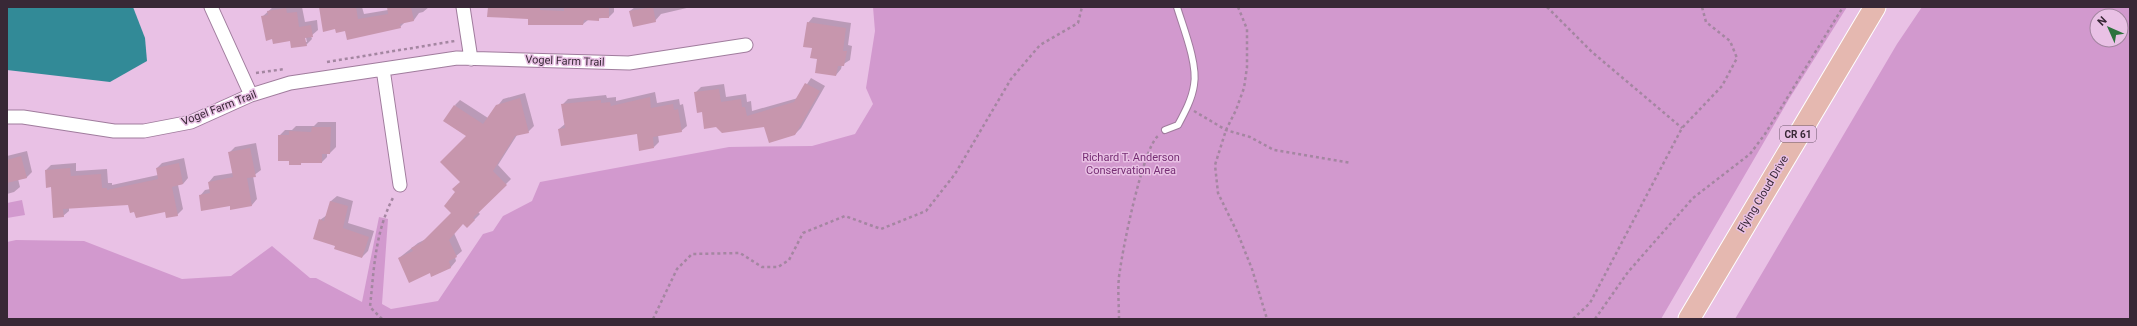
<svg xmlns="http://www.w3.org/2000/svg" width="2137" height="326" font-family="Roboto,sans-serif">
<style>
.green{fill:#d299ce;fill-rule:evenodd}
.water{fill:#328a97}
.shadow{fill:#0003;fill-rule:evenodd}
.building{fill:#c796ad}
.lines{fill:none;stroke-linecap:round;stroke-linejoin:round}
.lane-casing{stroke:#a07c9d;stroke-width:8}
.street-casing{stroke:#a07c9d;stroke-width:15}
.primary-casing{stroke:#fff;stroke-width:23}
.path{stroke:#a486a1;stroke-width:2.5;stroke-dasharray:3 3;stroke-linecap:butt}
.lane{stroke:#fff;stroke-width:6}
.street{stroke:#fff;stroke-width:13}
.primary{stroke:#e5b8b0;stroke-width:21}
.labels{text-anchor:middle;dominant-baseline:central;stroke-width:3;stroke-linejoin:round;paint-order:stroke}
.shield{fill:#e9c1e5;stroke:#6d566a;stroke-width:1}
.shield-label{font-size:10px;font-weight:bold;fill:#382836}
.street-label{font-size:11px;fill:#382836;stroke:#e9c1e5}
.park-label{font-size:11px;fill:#762e74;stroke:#e9c1e5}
</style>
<rect width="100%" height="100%" fill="#e9c1e5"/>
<path class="green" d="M873 7H1847L1789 99 1661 319H7V242L16 240 84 241 182 279 231 276 272 246 310 278H316L362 302 379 217 388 219 382 304 391 309 438 301 483 234 493 231 503 216 532 201 540 182 729 147 812 146 855 134 873 104 866 88 875 31Z
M1922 7H2130V319H1735L1897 44ZM2097 16H2121V40H2097Z
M22 200 25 215 7 218V203Z"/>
<path class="water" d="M7 7H133L145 38 147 61 110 82 7 70Z"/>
<path class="shadow" d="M273 7H302L305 22 317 20 318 30 311 36 312 39 306 45 262 17ZM305 33 307 42H305L303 34Z
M320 7H362L364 14 388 10V7H429L423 12 419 13 414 20 405 22 400 27 346 30Z
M505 7H614V12L609 17 588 20 583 24 529 18Z
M635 7H691L661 14 655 21 630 11Z
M813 17 851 23 848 45 852 46 850 60 842 65 841 69 836 75 818 58 813 47 808 23Z
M811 78 825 86 801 128 795 134 703 111 695 93 701 87 724 84 726 97 746 94 747 102 751 101 752 111 798 98Z
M655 92 657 103 679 99 680 105 683 104 687 126 681 131 658 135 659 142 654 147 638 133 559 129 565 124 562 105 568 99 606 95 607 98 616 97V101Z
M525 93 534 126 528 132 517 135 498 165 511 179 478 212 480 214 467 227 463 223 454 233 462 251 455 257 456 261 451 267 432 276 430 272 399 258 418 243 428 238 453 213 457 192 461 182 468 136 455 105 460 100 488 118 503 99Z
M318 122H336V147L330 153H327V157L322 162H303L300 164 279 136 285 130H292L296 126H314Z
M256 143 261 170 253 176 257 199 252 205 231 209 230 205 200 196 205 190 210 189 209 182 214 176 233 173 229 153 235 147Z
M27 151 32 172 26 178 18 179 20 187 14 192 7 194V156Z
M184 158 188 178 183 184 178 185 183 209 177 215 165 211H135L129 204 69 208V211L63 216 46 170 51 165 76 163V171L107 169 108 183H112V185L158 175 157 168 162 163Z
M337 196 353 201 348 223 374 231 368 251 362 257 336 245 320 220 327 215 331 201Z"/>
<path class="building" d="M319 7H356L358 19 388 14 387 7H411L414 21 400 24 401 28 347 40 345 31 336 33 335 29 323 32Z
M488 7H540V10L564 11V7H609V18H599V21L584 20 583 25H528V19L487 17Z
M653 7 656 22 633 27 629 11Z
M286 8 287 13 297 12 299 27 311 25 313 37 305 38 307 46 291 48 290 41 273 44 272 39 266 41 261 16 268 15 267 11Z
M807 22 846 28 843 51H847L844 66H838L836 76 815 73 817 59 810 58 812 48 803 47Z
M805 83 820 91 795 135 769 143 764 127 722 133 716 127 704 129 702 112 697 113 694 92 719 89 721 102 741 99 742 107H745L747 116 794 102Z
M650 97 651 108 673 104 674 110 678 109 682 132 653 137 654 148 639 151 637 134 561 146 558 129 565 128 561 104 601 100V103L610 102 611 106Z
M520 98 529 133 515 136 493 171 507 185 473 218 475 220 467 228 463 224 449 240 457 257 449 261 451 268 431 277 430 273 409 283 398 258 413 251 411 248 421 243 451 213 444 206 455 192 452 189 460 182 440 162 466 136 443 121 454 105 483 124 496 105Z
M312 127H331L330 154H322V163H301V165H289V161H278V135H289V131L311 132Z
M250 148 256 177 247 178 252 206 230 210V206L201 211 199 195 210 193 208 182 233 177 228 152Z
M21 156 27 178 7 183V160Z
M179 163 183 184 172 187 178 216 166 218 165 212 136 218 134 212 130 213 128 205 63 209 64 217 53 218 51 187 46 188 45 170 70 168 71 176 101 174 102 188H107V190L158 179 156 168Z
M330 201 348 206 343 228 369 237 362 258 334 249 335 246 313 239 319 219 324 221Z"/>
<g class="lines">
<g class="lane-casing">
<path id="lane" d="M1165 130 1178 125C1185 112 1192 99 1194 85 1198 64 1183 27 1177 7"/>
</g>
<g class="street-casing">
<path id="street" d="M211 7 251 95
M463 7 471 59
M383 69 400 185
M7 117H23L114 131H144L191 122 251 95 290 83 457 58 629 63 746 45"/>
</g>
<g class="primary-casing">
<path id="primary" d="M1689 319 1875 7"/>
</g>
<path class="path" d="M1238 7 1247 29V67L1244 88 1236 110 1226 130 1215 165 1218 193 1238 234 1252 269 1267 319
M1547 7 1592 52 1682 128
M327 62 455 41
M256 73 285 69
M1194 111 1226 130 1250 137 1274 150 1351 163
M382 319 370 307C374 269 375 231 394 196
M653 319 677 269 692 254 740 253 762 267H778L789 260 803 233 845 216 881 229 926 211 955 174 1011 79 1040 45 1078 23 1082 7
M1119 319C1119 303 1117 286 1120 270 1123 247 1143 148 1158 136
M1573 319 1590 303 1682 128 1722 86 1737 58 1730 41 1706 22 1702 7
M1595 319 1628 272 1693 198 1750 154 1765 134 1843 7"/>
<use href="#lane" class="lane"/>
<use href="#street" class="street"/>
<use href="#primary" class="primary"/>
</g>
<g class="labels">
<rect class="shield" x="1780" y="126" width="36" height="16" rx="3"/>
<g class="shield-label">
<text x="1798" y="134">CR 61</text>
</g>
<g class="street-label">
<text transform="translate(565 61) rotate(2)">Vogel Farm Trail</text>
<text transform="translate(219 108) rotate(-21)">Vogel Farm Trail</text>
<text transform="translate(1763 194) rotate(-59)">Flying Cloud Drive</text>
</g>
<g class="park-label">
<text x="1131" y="157">Richard T. Anderson<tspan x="1131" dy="13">Conservation Area</tspan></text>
</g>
</g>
<rect width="2137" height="326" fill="none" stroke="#382836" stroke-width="16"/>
<g transform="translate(2109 28) rotate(315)"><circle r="19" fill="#e9c1e5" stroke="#a2849f"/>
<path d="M0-3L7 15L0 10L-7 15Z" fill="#2d723e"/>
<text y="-6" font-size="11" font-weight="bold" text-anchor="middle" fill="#382836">N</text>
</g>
</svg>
